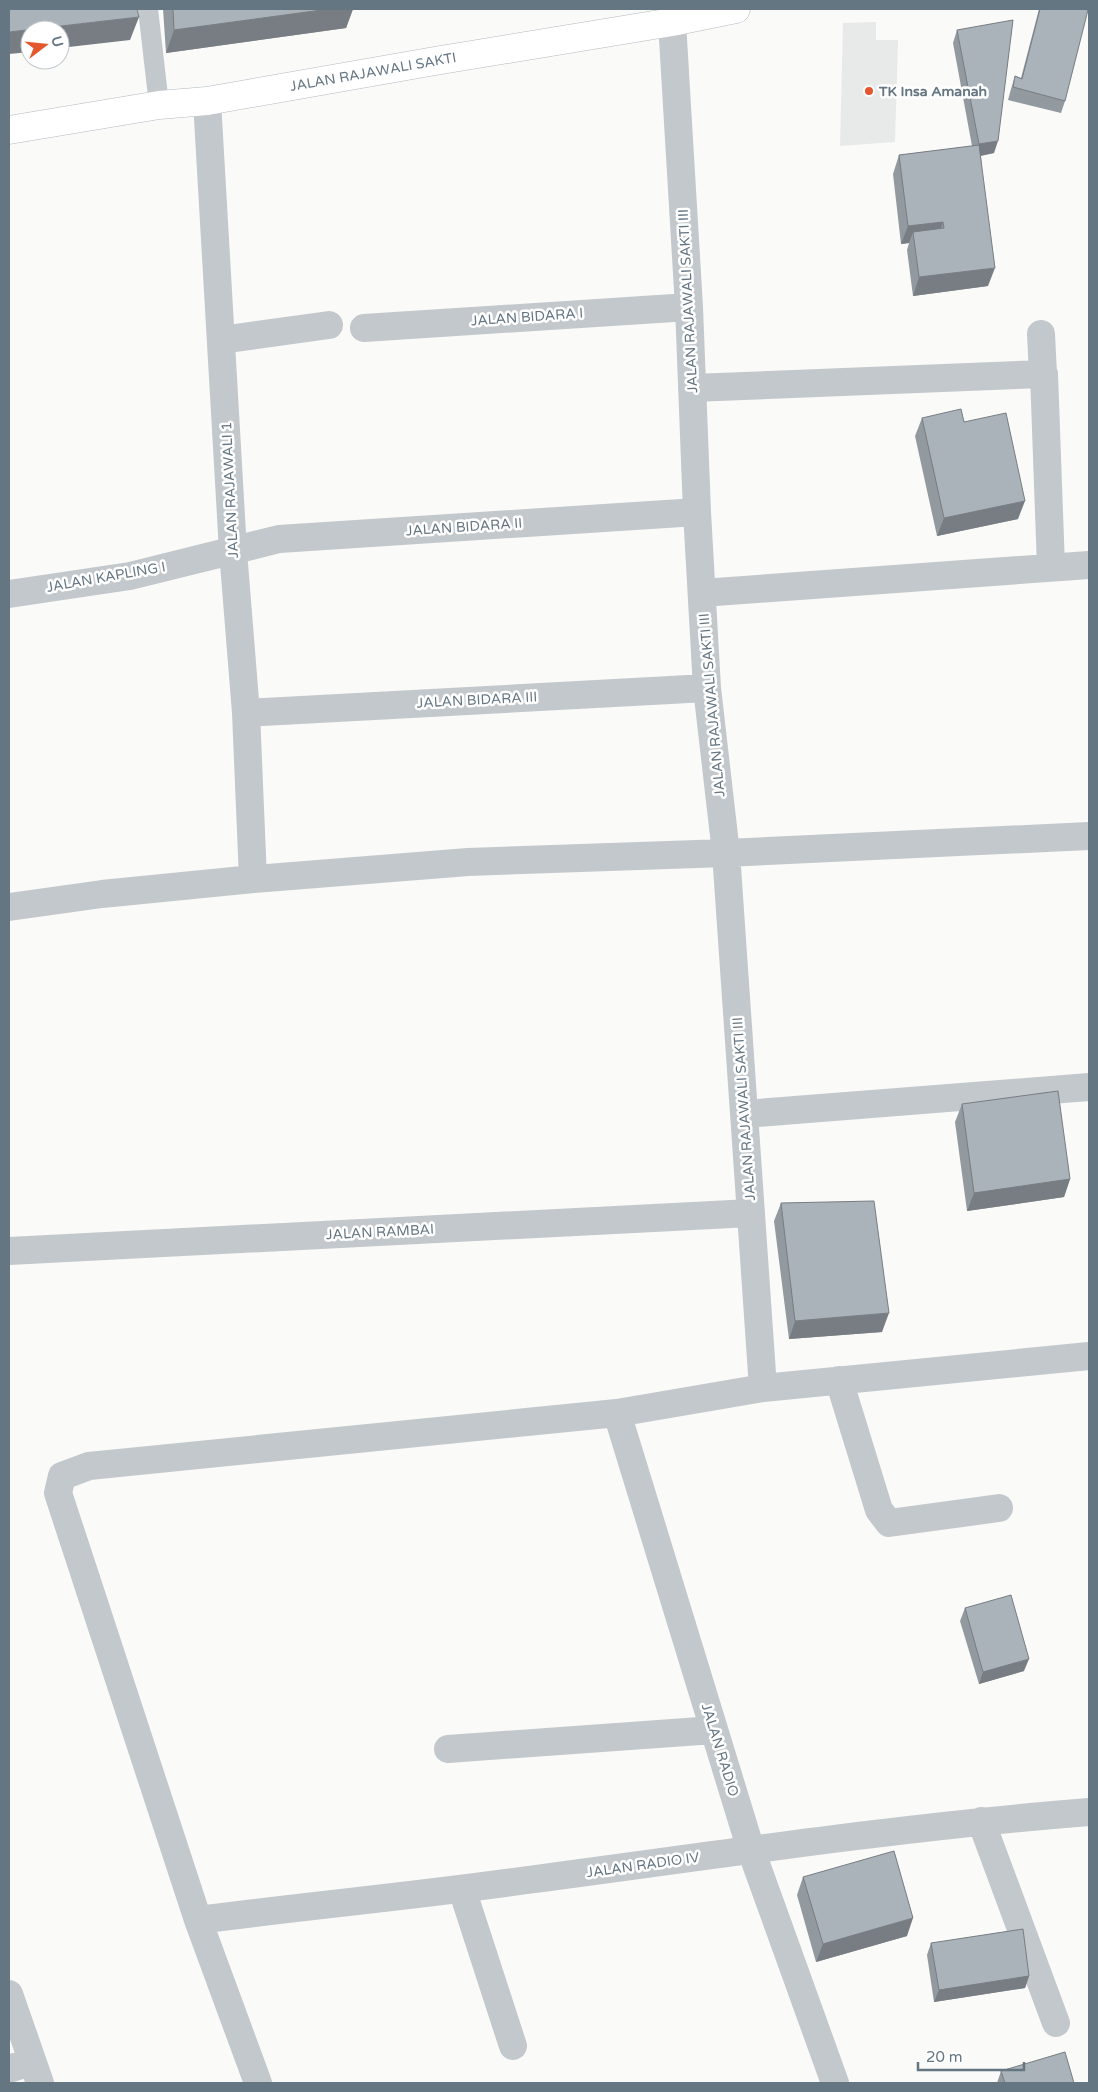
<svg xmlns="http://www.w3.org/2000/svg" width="1098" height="2092" font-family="'Varela Round',sans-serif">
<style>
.built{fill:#e8e9e9}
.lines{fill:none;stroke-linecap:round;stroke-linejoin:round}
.secondary-casing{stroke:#b3babf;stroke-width:29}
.lane{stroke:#c3c8cc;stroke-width:20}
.street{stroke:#c3c8cc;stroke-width:28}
.secondary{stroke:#fff;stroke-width:28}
.wall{fill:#929a9f}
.shaded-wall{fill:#777d82}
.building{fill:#aab3b9;stroke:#777d82}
.poi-dot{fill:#e4572e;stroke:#fff;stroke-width:2}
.labels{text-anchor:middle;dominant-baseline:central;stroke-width:5;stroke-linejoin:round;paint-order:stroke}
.street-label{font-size:14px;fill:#657683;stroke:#fff}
.poi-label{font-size:14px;font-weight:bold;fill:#657683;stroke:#fff;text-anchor:start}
</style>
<rect width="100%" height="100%" fill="#fafaf8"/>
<path class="built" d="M876 22V40H898L895 142 840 146 843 23Z"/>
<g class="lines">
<g class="secondary-casing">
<path id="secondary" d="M9 130 159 105 207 101 435 61 672 22 736 9"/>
</g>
<path class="lane" d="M148 9 159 105"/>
<path class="street" d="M672 22 689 307 697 512 707 688 726 853 763 1388
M207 101 233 551 246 713 253 879
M364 328 689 307
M1041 334 1043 374
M221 340 329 325
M692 388 1044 374 1051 567
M702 593 1089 565
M9 594 130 576 279 539 697 512
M246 713 707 688
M9 907 102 894 253 879 468 862 726 853 1089 836
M745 1114 1089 1087
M9 1251 751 1213
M839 1380 879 1510 889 1523 999 1508
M617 1413 751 1850 835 2083
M448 1749 714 1730
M981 1821 1056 2023
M462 1889 513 2046
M198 1920C305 1906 413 1896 520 1881 710 1856 899 1827 1089 1812
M9 1994 40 2083
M9 2069 32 2061
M258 2083 198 1920 58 1493 62 1476 89 1466 617 1413 763 1388 1089 1356"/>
<use href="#secondary" class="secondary"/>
</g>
<path class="wall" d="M163 9H353L346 28 166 53Z
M1039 9H1082L1065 101 1061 113 1008 100 1011 89 1015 76 1021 78Z
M957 30 994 153 981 156 988 286 913 296 907 250 909 243 901 244 893 174 899 155 972 146 953 43Z
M922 418 964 422 1018 519 937 536 915 436Z
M962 1104 1070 1179 1064 1197 967 1211 955 1122Z
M781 1203 882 1332 789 1339 774 1221Z
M965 1608 1024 1671 979 1684 960 1621Z
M803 1877 907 1936 816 1962 797 1895Z
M931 1943 1029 1976 1025 1988 934 2002 927 1955Z
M1001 2071 1074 2083H997Z"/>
<path class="shaded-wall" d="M329 9H353L346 28 166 53 174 30Z
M139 17 130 40 60 48V30H30V52L9 54V32Z
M998 141 994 153 974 157 979 144Z
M943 222 937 240 913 232 909 243 901 244 908 226Z
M995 268 988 286 913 296 919 277Z
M1025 501 1018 519 937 536 944 518Z
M1070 1179 1064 1197 967 1211 974 1193Z
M889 1313 882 1332 789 1339 795 1321Z
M1029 1659 1024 1671 979 1684 983 1672Z
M913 1918 907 1936 816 1962 823 1944Z
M1029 1976 1025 1988 934 2002 939 1990Z"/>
<path class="building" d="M9 9H137L139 17 9 32Z
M173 9H329L174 30Z
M1040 9H1082L1088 10 1065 101 1013 87 1015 76 1022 79Z
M1013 20 998 141 979 144 957 30Z
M979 145 995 268 919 277 913 232 944 228 943 222 908 226 899 155Z
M961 409 964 422 1006 413 1025 501 944 518 922 418Z
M1058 1091 1070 1179 974 1193 962 1104Z
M874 1201 889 1313 795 1321 781 1203Z
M1011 1595 1029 1659 983 1672 965 1608Z
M894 1851 913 1918 823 1944 803 1877Z
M1023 1929 1029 1976 939 1990 931 1943Z
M1065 2052 1074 2083H1005L1001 2071Z"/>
<circle class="poi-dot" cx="869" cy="91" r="5"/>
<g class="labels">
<g class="street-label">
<text transform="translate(373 72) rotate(-10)">JALAN RAJAWALI SAKTI</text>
<text transform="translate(688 301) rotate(-93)">JALAN RAJAWALI SAKTI III</text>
<text transform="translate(527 317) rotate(-4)">JALAN BIDARA I</text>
<text transform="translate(230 490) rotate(-93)">JALAN RAJAWALI 1</text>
<text transform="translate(464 527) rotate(-4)">JALAN BIDARA II</text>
<text transform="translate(106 577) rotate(-10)">JALAN KAPLING I</text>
<text transform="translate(477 700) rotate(-3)">JALAN BIDARA III</text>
<text transform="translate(712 705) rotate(-95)">JALAN RAJAWALI SAKTI III</text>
<text transform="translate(744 1109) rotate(-94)">JALAN RAJAWALI SAKTI III</text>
<text transform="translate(380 1232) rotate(-3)">JALAN RAMBAI</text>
<text transform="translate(720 1750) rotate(73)">JALAN RADIO</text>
<text transform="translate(643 1865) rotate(-8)">JALAN RADIO IV</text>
</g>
<g class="poi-label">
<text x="879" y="91">TK Insa Amanah</text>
</g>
</g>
<rect width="1098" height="2092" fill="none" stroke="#657683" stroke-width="20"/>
<g transform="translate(45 45) rotate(74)"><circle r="24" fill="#ffffff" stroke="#c1c8cd"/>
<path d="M0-4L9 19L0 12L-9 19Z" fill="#e4572e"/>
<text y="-8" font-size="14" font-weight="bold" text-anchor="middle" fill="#657683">U</text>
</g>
<path d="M918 2062v8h106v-8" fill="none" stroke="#657683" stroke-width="2.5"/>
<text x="926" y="2062" font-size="15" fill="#657683" stroke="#ffffff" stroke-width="4" paint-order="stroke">20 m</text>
</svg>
